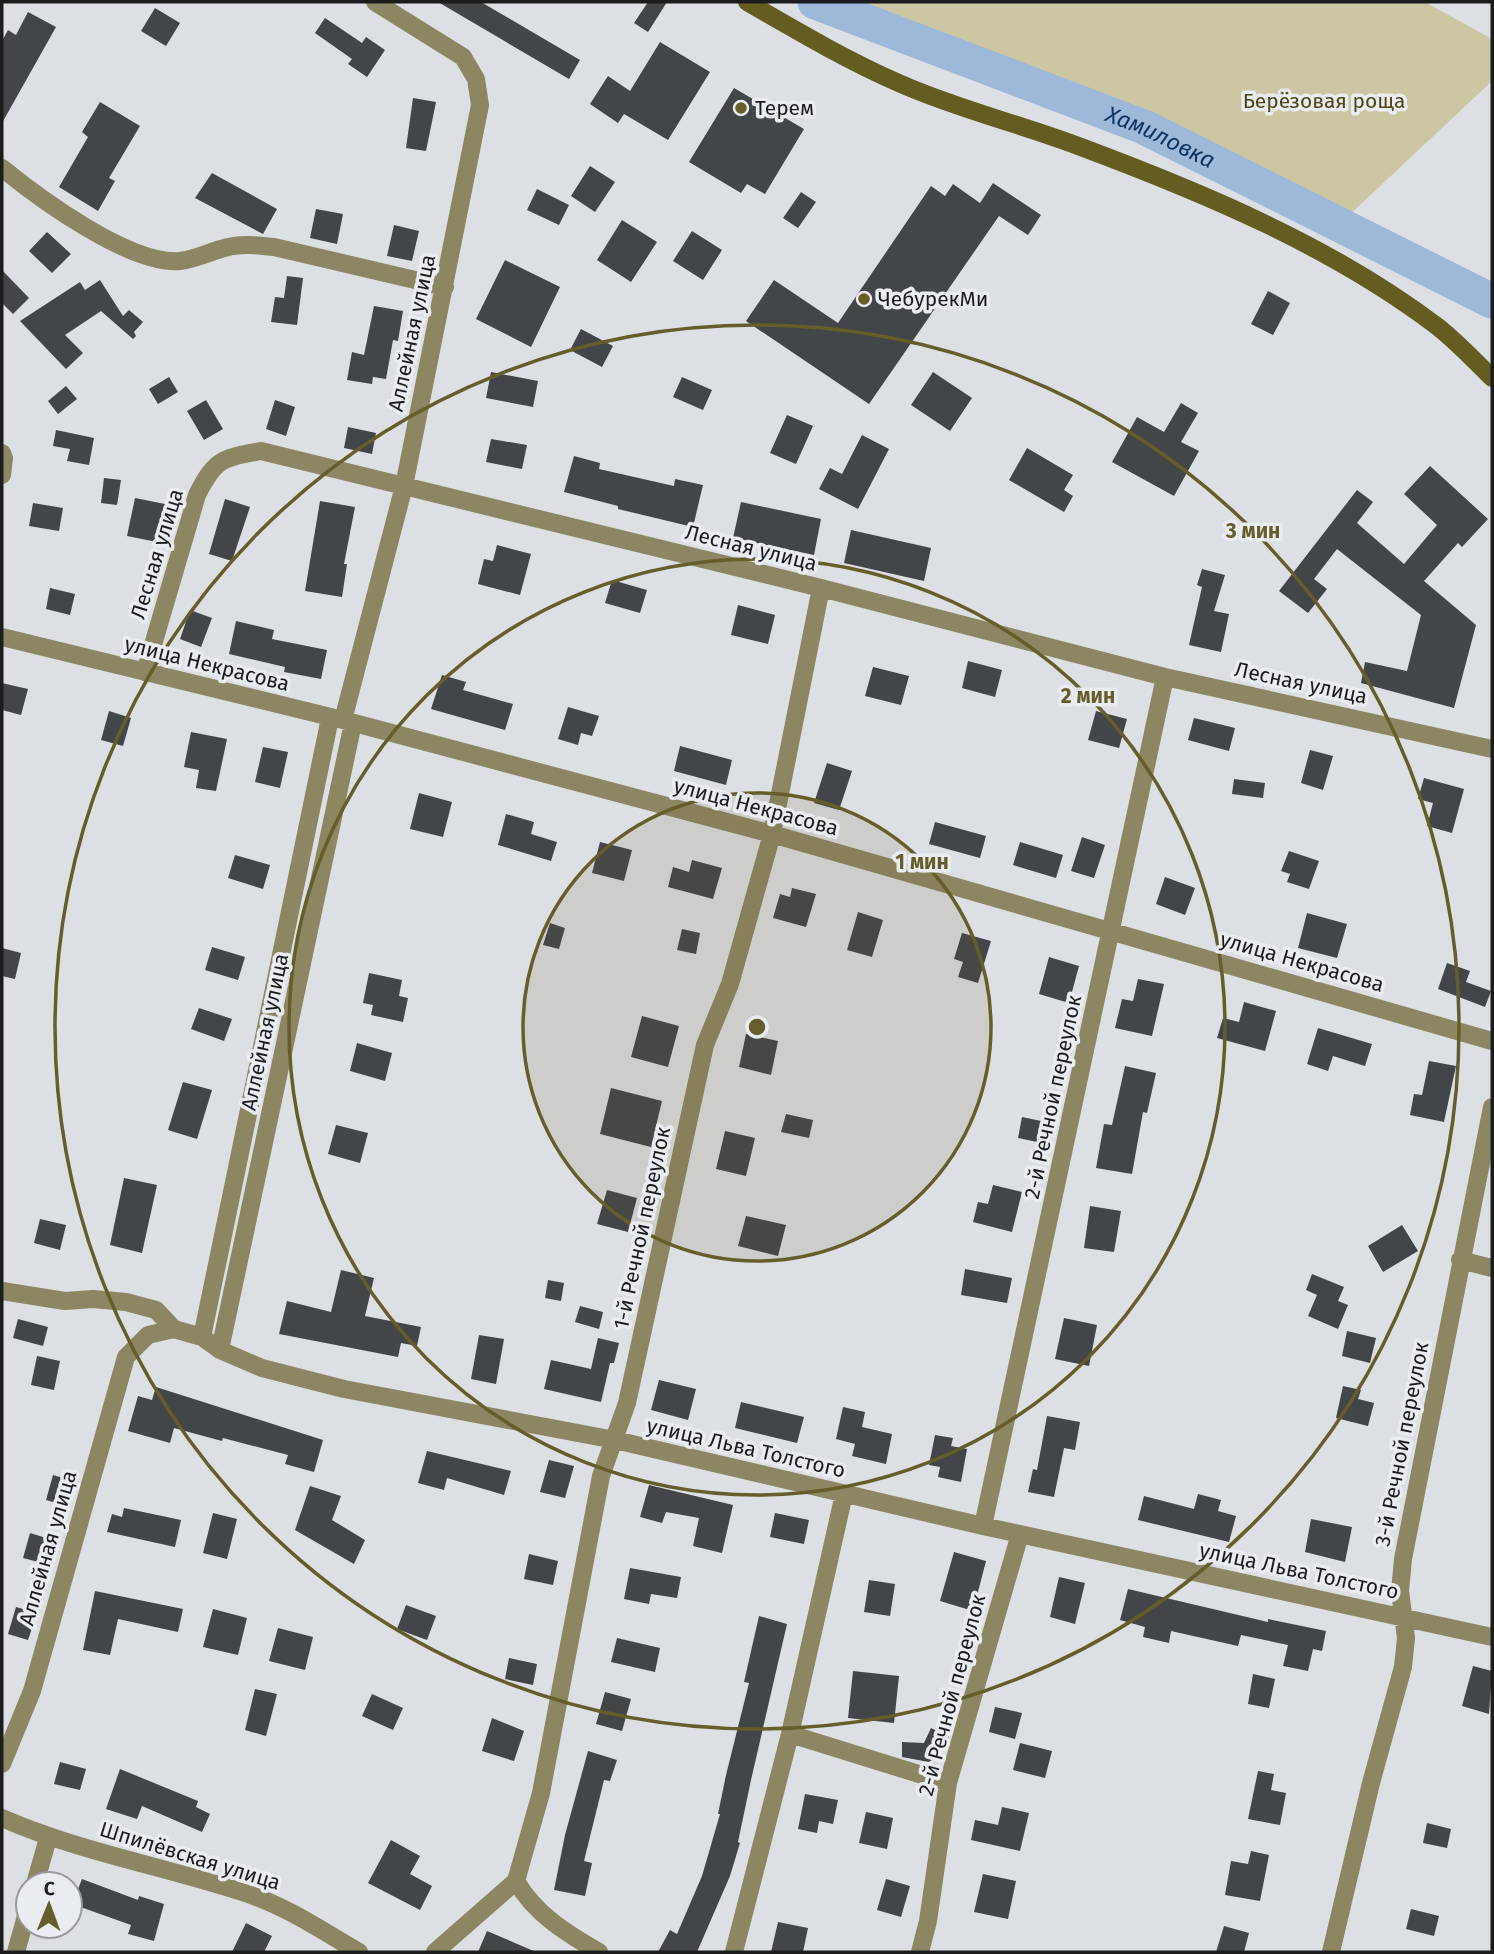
<svg xmlns="http://www.w3.org/2000/svg" width="1494" height="1954" font-family="'Fira Sans',sans-serif">
<style>
.green{fill:#ccc7a2}
.lines{fill:none;stroke-linecap:round;stroke-linejoin:round}
.river{stroke:#9eb8da;stroke-width:35}
.building{fill:#434649}
.street{stroke:#8c8662;stroke-width:18}
.secondary{stroke:#655c21;stroke-width:18}
.ring{fill:none;stroke:#655e2a;stroke-width:3.5}
.poi-dot{fill:#655e2a;stroke:#e9ecf0;stroke-width:2.5}
.labels{text-anchor:middle;dominant-baseline:central;stroke-width:7;stroke-linejoin:round;paint-order:stroke}
.park-label{font-size:21px;fill:#4e4715;stroke:#e9ecf0}
.poi-label{font-size:21px;fill:#1b1c1d;stroke:#e9ecf0;text-anchor:start}
.street-label{font-size:21px;fill:#1b1c1d;stroke:#e9ecf0}
.water-label{font-size:23px;font-style:italic;fill:#0e335e;stroke:#e9ecf0}
.centre{fill:#655e2a;stroke:#e9ecf0;stroke-width:3.5}
.ring-label{font-size:21px;text-anchor:middle;font-weight:bold;fill:#655e2a;stroke:#e9ecf0;stroke-width:7;stroke-linejoin:round;paint-order:stroke}
</style>
<rect width="100%" height="100%" fill="#dcdfe3"/>
<path class="green" d="M860 2H1425L1492 39V81L1345 219 1040 79Z"/>
<g class="lines">
<path class="river" id="s1" d="M815 2 1144 127 1492 301"/>
</g>
<path class="building" d="M438 2H481L580 60 569 79Z
M648 2H667L648 32 634 23Z
M155 8 180 23 166 46 141 31Z
M28 12 56 27 2 123V41L8 30 16 35Z
M325 18 362 43 366 37 385 50 367 77 348 64 352 59 315 33Z
M660 42 710 72 668 140 624 114 618 123 590 104 608 76 630 91Z
M734 88 804 129 765 194 747 184 741 193 689 162Z
M413 98 436 102 426 151 406 148Z
M100 102 140 126 109 178 115 181 98 211 59 187 88 137 82 132Z
M590 166 615 182 595 212 571 196Z
M212 173 277 209 263 234 195 198Z
M993 183 1041 215 1028 235 999 216 869 404 746 321 774 280 838 323 931 186 945 196 953 184 980 203Z
M537 189 569 205 559 225 527 210Z
M801 192 816 202 798 228 783 218Z
M316 209 343 214 337 244 310 238Z
M622 220 657 242 631 282 597 260Z
M394 225 419 231 412 261 387 256Z
M692 231 722 250 703 280 673 261Z
M47 232 71 254 52 273 29 251Z
M505 260 560 287 531 347 476 319Z
M2 270 29 298 13 314 2 303Z
M287 276 303 278 297 325 271 322 275 297 284 298Z
M100 280 123 316 129 310 143 322 134 332 136 336 133 339 101 311 65 335 83 353 66 369 20 321 80 282 85 290Z
M1268 291 1290 303 1273 335 1251 324Z
M374 306 403 311 398 341 393 340 386 379 373 377 372 384 347 380 352 352 364 355Z
M581 329 613 346 602 367 570 350Z
M491 372 538 381 533 407 486 398Z
M933 372 972 398 950 431 911 405Z
M169 377 178 392 158 404 149 389Z
M682 377 712 390 703 410 673 397Z
M66 386 77 399 58 414 48 401Z
M206 400 223 429 204 440 187 411Z
M275 400 295 407 286 436 266 429Z
M1181 403 1198 413 1181 442 1199 451 1174 496 1112 462 1137 417 1164 432Z
M787 415 813 426 796 464 770 453Z
M348 427 376 433 372 454 344 448Z
M56 430 94 438 89 465 67 461 70 449 53 446Z
M862 435 889 449 858 509 819 489 830 468 842 474Z
M491 439 527 445 522 469 486 462Z
M1027 448 1073 475 1064 490 1073 496 1064 512 1009 480Z
M574 456 600 463 599 469 674 486 675 479 703 485 693 527 618 509V506L564 492Z
M1430 466 1488 519 1462 547 1458 543 1424 581 1476 625 1454 708 1361 683 1365 662 1407 671 1421 615 1337 549 1314 579 1327 589 1308 613 1279 591 1357 490 1373 502 1357 523 1404 564 1437 525 1404 494Z
M104 478 121 480 117 505 101 503Z
M135 498 170 505 162 543 127 536Z
M225 499 250 507 232 561 209 554Z
M320 501 355 507 344 564H347L342 597 305 591Z
M741 502 821 519 814 555 733 538Z
M33 503 63 508 59 531 29 526Z
M851 530 931 548 924 581 844 563Z
M497 545 531 554 520 595 478 584 484 559 493 561Z
M1202 569 1225 575 1214 611 1229 614 1221 652 1189 645 1202 587 1197 585Z
M612 580 647 590 640 613 605 603Z
M50 588 75 594 70 615 46 609Z
M738 605 775 615 768 644 731 635Z
M190 610 212 618 201 647 180 639Z
M236 621 274 630 272 639 327 650 321 679 284 672 285 667 229 654Z
M968 661 1002 670 995 697 962 688Z
M873 667 909 676 901 705 865 696Z
M442 675 466 682 463 690 513 704 505 730 431 709Z
M2 683 28 689 21 715 2 710Z
M568 707 599 716 592 736 581 733 578 745 558 739Z
M109 711 131 718 123 746 101 740Z
M1096 711 1127 719 1119 748 1088 740Z
M1194 718 1235 728 1229 751 1188 740Z
M191 732 227 739 216 791 196 788 199 770 184 767Z
M680 746 732 760 726 785 674 771Z
M263 747 288 752 280 788 255 782Z
M1310 750 1333 756 1323 790 1301 783Z
M827 763 852 771 839 810 814 803Z
M1424 778 1464 789 1452 833 1427 826 1433 803 1418 799Z
M1234 779 1265 783 1263 798 1232 794Z
M419 793 452 802 443 837 410 829Z
M506 814 534 822 531 834 557 842 551 861 498 845Z
M935 822 986 836 980 858 929 844Z
M1082 837 1105 845 1094 878 1071 871Z
M600 842 632 850 624 881 592 873Z
M1020 842 1063 855 1056 878 1013 865Z
M1289 851 1319 861 1309 889 1287 882 1290 874 1281 871Z
M235 855 270 865 263 889 228 878Z
M692 860 722 868 713 899 668 887 673 867 689 872Z
M1165 877 1195 888 1185 915 1156 904Z
M792 888 816 894 806 927 773 918 780 894 790 897Z
M858 912 883 920 872 957 847 950Z
M1307 913 1347 924 1337 958 1298 948Z
M550 923 565 928 559 949 543 945Z
M682 929 700 933 696 954 677 950Z
M962 933 991 941 978 983 958 977 963 962 954 959Z
M212 947 245 957 238 980 205 970Z
M2 948 21 953 15 979 2 976Z
M1049 957 1079 966 1069 1003 1039 994Z
M1447 963 1470 971 1466 982 1491 991 1485 1007 1438 989Z
M369 973 402 980 399 996 408 998 403 1022 371 1015 373 1005 363 1003Z
M1138 979 1164 984 1152 1036 1115 1028 1122 999 1133 1001Z
M1244 1002 1276 1011 1265 1051 1217 1038 1223 1018 1239 1022Z
M199 1008 232 1019 224 1041 191 1029Z
M642 1016 679 1026 668 1067 631 1057Z
M1318 1028 1372 1044 1365 1066 1333 1056 1328 1071 1307 1064Z
M746 1034 778 1041 771 1075 739 1067Z
M357 1043 392 1053 385 1081 350 1071Z
M1429 1061 1456 1066 1444 1122 1410 1115 1414 1094 1422 1095Z
M1125 1066 1156 1073 1147 1113 1143 1112 1132 1174 1096 1168 1104 1124 1112 1125Z
M183 1082 212 1090 197 1139 168 1130Z
M611 1088 662 1101 651 1147 600 1134Z
M786 1114 813 1120 809 1138 781 1132Z
M1022 1117 1046 1122 1042 1143 1018 1138Z
M336 1125 368 1133 360 1163 328 1154Z
M725 1131 755 1138 746 1176 716 1169Z
M124 1178 157 1185 142 1253 110 1245Z
M993 1185 1022 1192 1012 1232 973 1222 978 1202 988 1204Z
M607 1190 637 1198 628 1232 597 1224Z
M1090 1206 1121 1211 1114 1252 1084 1248Z
M746 1216 786 1225 778 1256 738 1246Z
M40 1219 66 1225 60 1250 34 1243Z
M1402 1225 1418 1251 1383 1272 1368 1246Z
M965 1269 1012 1278 1007 1303 961 1295Z
M341 1270 374 1278 365 1316 421 1327 417 1346 401 1343 398 1357 279 1334 287 1301 331 1312Z
M1312 1274 1344 1287 1338 1301 1348 1305 1338 1329 1308 1316 1317 1295 1306 1290Z
M548 1280 564 1283 561 1301 545 1298Z
M580 1306 603 1312 599 1329 575 1322Z
M1064 1318 1097 1325 1089 1366 1055 1359Z
M18 1319 48 1327 43 1346 13 1338Z
M1347 1331 1376 1338 1370 1363 1342 1356Z
M479 1335 504 1339 496 1384 471 1379Z
M598 1338 619 1343 614 1363H610L601 1402 544 1389 551 1360 591 1369Z
M37 1356 60 1361 54 1390 31 1385Z
M659 1380 696 1389 688 1420 651 1410Z
M1343 1386 1361 1390 1358 1399 1374 1403 1368 1426 1336 1418Z
M156 1387 323 1440 314 1472 285 1464 288 1455 223 1438 222 1441 174 1428 170 1443 128 1431 138 1396 152 1400Z
M741 1402 804 1417 797 1443 735 1428Z
M843 1407 865 1412 862 1427 892 1434 886 1464 852 1456 855 1444 836 1439Z
M1047 1416 1080 1422 1075 1450 1064 1448 1054 1497 1028 1492 1033 1469 1037 1470Z
M935 1435 953 1438 951 1446 967 1449 961 1482 938 1477 940 1467 929 1465Z
M427 1451 511 1471 504 1495 447 1478 444 1490 418 1483Z
M549 1460 574 1466 565 1498 540 1492Z
M53 1475 70 1480 63 1505 46 1500Z
M649 1485 733 1505 722 1553 693 1546 699 1518 666 1512 662 1523 640 1517Z
M310 1486 341 1496 332 1520 365 1540 354 1564 295 1530Z
M1198 1494 1221 1500 1218 1511 1236 1516 1229 1542 1138 1520 1144 1496 1194 1509Z
M124 1508 181 1520 175 1547 107 1532 112 1514 122 1517Z
M213 1513 237 1519 227 1559 203 1553Z
M775 1513 809 1520 804 1544 770 1537Z
M1311 1519 1352 1527 1345 1562 1305 1552Z
M30 1533 53 1540 46 1564 23 1558Z
M954 1552 986 1561 973 1611 940 1601Z
M529 1554 558 1561 553 1585 524 1579Z
M630 1568 681 1577 677 1598 651 1594 649 1604 624 1599Z
M1059 1577 1085 1583 1075 1624 1050 1617Z
M869 1580 895 1584 890 1616 864 1612Z
M1128 1589 1268 1622V1619L1326 1631 1322 1651 1313 1649 1308 1671 1283 1666 1288 1645 1241 1635 1238 1646 1171 1631 1169 1643 1143 1637 1145 1627 1120 1620Z
M95 1591 183 1609 178 1632 118 1619 110 1655 83 1650Z
M406 1605 436 1616 427 1640 397 1629Z
M16 1607 37 1613 28 1640 8 1634Z
M213 1609 247 1618 238 1655 203 1647Z
M759 1616 787 1624 751 1780 738 1842 740 1843 730 1876 697 1952H658L670 1930 677 1934 702 1876 720 1814H718L726 1775 749 1683 744 1682Z
M278 1628 313 1637 305 1670 269 1661Z
M617 1638 660 1648 655 1672 611 1662Z
M509 1658 537 1664 533 1685 505 1679Z
M1473 1666 1492 1671 1489 1714 1462 1706Z
M853 1671 899 1676 894 1723 848 1718Z
M1253 1674 1275 1679 1269 1708 1248 1704Z
M255 1689 277 1694 266 1736 245 1730Z
M605 1692 631 1699 622 1731 596 1724Z
M372 1694 403 1708 393 1730 362 1716Z
M995 1707 1022 1713 1015 1739 989 1732Z
M492 1718 524 1731 514 1761 482 1751Z
M931 1728 949 1737 940 1754 929 1762 902 1757V1742L924 1743Z
M1020 1743 1052 1751 1045 1778 1013 1770Z
M588 1751 617 1760 610 1781 604 1780 584 1861 592 1863 585 1896 554 1890 565 1835Z
M60 1762 86 1769 80 1790 54 1784Z
M120 1769 198 1801 196 1807 210 1814 202 1832 142 1806 137 1819 106 1809Z
M1258 1771 1274 1774 1271 1790 1286 1793 1280 1825 1248 1819Z
M805 1794 838 1800 833 1824 819 1821 817 1833 798 1829Z
M1002 1807 1029 1813 1020 1851 971 1840 975 1820 998 1825Z
M866 1812 893 1818 887 1849 859 1843Z
M1427 1823 1451 1829 1447 1848 1423 1843Z
M391 1840 420 1856 410 1874 432 1886 420 1910 368 1883Z
M1251 1851 1269 1855 1260 1901 1225 1895 1231 1861 1248 1864Z
M983 1874 1016 1881 1008 1919 974 1912Z
M82 1879 138 1900 139 1896 164 1904 154 1941 128 1934 131 1925 72 1904Z
M886 1879 910 1886 901 1917 877 1910Z
M1411 1909 1439 1916 1434 1936 1406 1929Z
M778 1922 808 1928 803 1952H771Z
M246 1923 272 1936 264 1952H232Z
M1224 1926 1249 1933 1244 1952H1216Z
M487 1931 536 1952H478Z"/>
<g class="lines">
<path class="street" d="M2 168C40 199 130 265 180 261 195 259 207 253 221 249 238 243 256 245 274 247L445 287
M2 453 4 458 2 475
M2 637 343 720 772 834 1492 1041
M145 672 197 495C215 459 222 458 261 451L821 588 1165 677 1492 749
M343 720 404 486 480 105 476 79 463 57 375 2
M1460 1260 1492 1268
M2 1291 65 1301 93 1299 126 1302 156 1310 174 1329 202 1337 220 1350 262 1368 344 1389 615 1440 983 1526 1492 1637
M202 1337 330 718
M220 1350 353 723
M983 1526 1165 677
M790 1734 948 1783
M2 1764 32 1691 126 1357 148 1335 174 1329
M2 1818C82 1853 168 1867 251 1895 289 1908 324 1932 359 1952
M516 1881 541 1793 601 1476 627 1403 705 1045 730 984 772 834 821 588
M516 1881C535 1914 566 1933 599 1952
M35 1884 48 1838
M16 1952 28 1909
M435 1952 516 1881
M734 1952 790 1734 844 1494
M920 1952 928 1921 948 1783 1020 1534
M1331 1952 1371 1783 1403 1667 1406 1638 1400 1591 1403 1559 1492 1107"/>
<path class="secondary" d="M747 2C797 31 848 61 901 84 960 110 1021 124 1081 147 1204 193 1333 247 1438 327 1457 342 1475 361 1492 378"/>
</g>
<circle cx="757" cy="1027" r="234" fill="#655e2a" fill-opacity=".12"/>
<g class="ring">
<circle cx="757" cy="1027" r="234"/>
<circle cx="757" cy="1027" r="468"/>
<circle cx="757" cy="1027" r="702"/>
</g>
<g class="poi-dot">
<circle cx="741" cy="108" r="7"/>
<circle cx="864" cy="299" r="7"/>
</g>
<g class="labels">
<g class="park-label">
<text x="1324" y="101">Берёзовая роща</text>
</g>
<g class="poi-label">
<text x="755" y="108">Терем</text>
<text x="878" y="299">ЧебурекМи</text>
</g>
<g class="street-label">
<text transform="translate(412 333) rotate(-78)">Аллейная улица</text>
<text transform="translate(751 548) rotate(14)">Лесная улица</text>
<text transform="translate(157 554) rotate(-73)">Лесная улица</text>
<text transform="translate(207 664) rotate(14)">улица Некрасова</text>
<text transform="translate(1301 683) rotate(12)">Лесная улица</text>
<text transform="translate(756 807) rotate(15)">улица Некрасова</text>
<text transform="translate(1302 962) rotate(16)">улица Некрасова</text>
<text transform="translate(265 1032) rotate(-78)">Аллейная улица</text>
<text transform="translate(1053 1097) rotate(-78)">2-й Речной переулок</text>
<text transform="translate(642 1228) rotate(-78)">1-й Речной переулок</text>
<text transform="translate(1402 1444) rotate(-79)">3-й Речной переулок</text>
<text transform="translate(746 1448) rotate(13)">улица Льва Толстого</text>
<text transform="translate(48 1548) rotate(-74)">Аллейная улица</text>
<text transform="translate(1299 1571) rotate(12)">улица Льва Толстого</text>
<text transform="translate(952 1695) rotate(-75)">2-й Речной переулок</text>
<text transform="translate(190 1856) rotate(17)">Шпилёвская улица</text>
</g>
<g class="water-label">
<text stroke="none"><textPath href="#s1" startOffset="371">Хамиловка</textPath></text>
</g>
</g>
<circle cx="757" cy="1027" r="10" class="centre"/>
<g class="ring-label">
<text x="1253" y="538">3 мин</text>
<text x="1088" y="703">2 мин</text>
<text x="922" y="869">1 мин</text>
</g>
<rect width="1494" height="1954" fill="none" stroke="#1b1c1d" stroke-width="7"/>
<g transform="translate(49 1905) rotate(1)"><circle r="33" fill="#e9ecf0" stroke="#97999c" stroke-width="2"/>
<path d="M0-5L12 26L0 18L-12 26Z" fill="#655e2a"/>
<text y="-10" font-size="19" font-weight="bold" text-anchor="middle" fill="#1b1c1d">С</text>
</g>
</svg>
